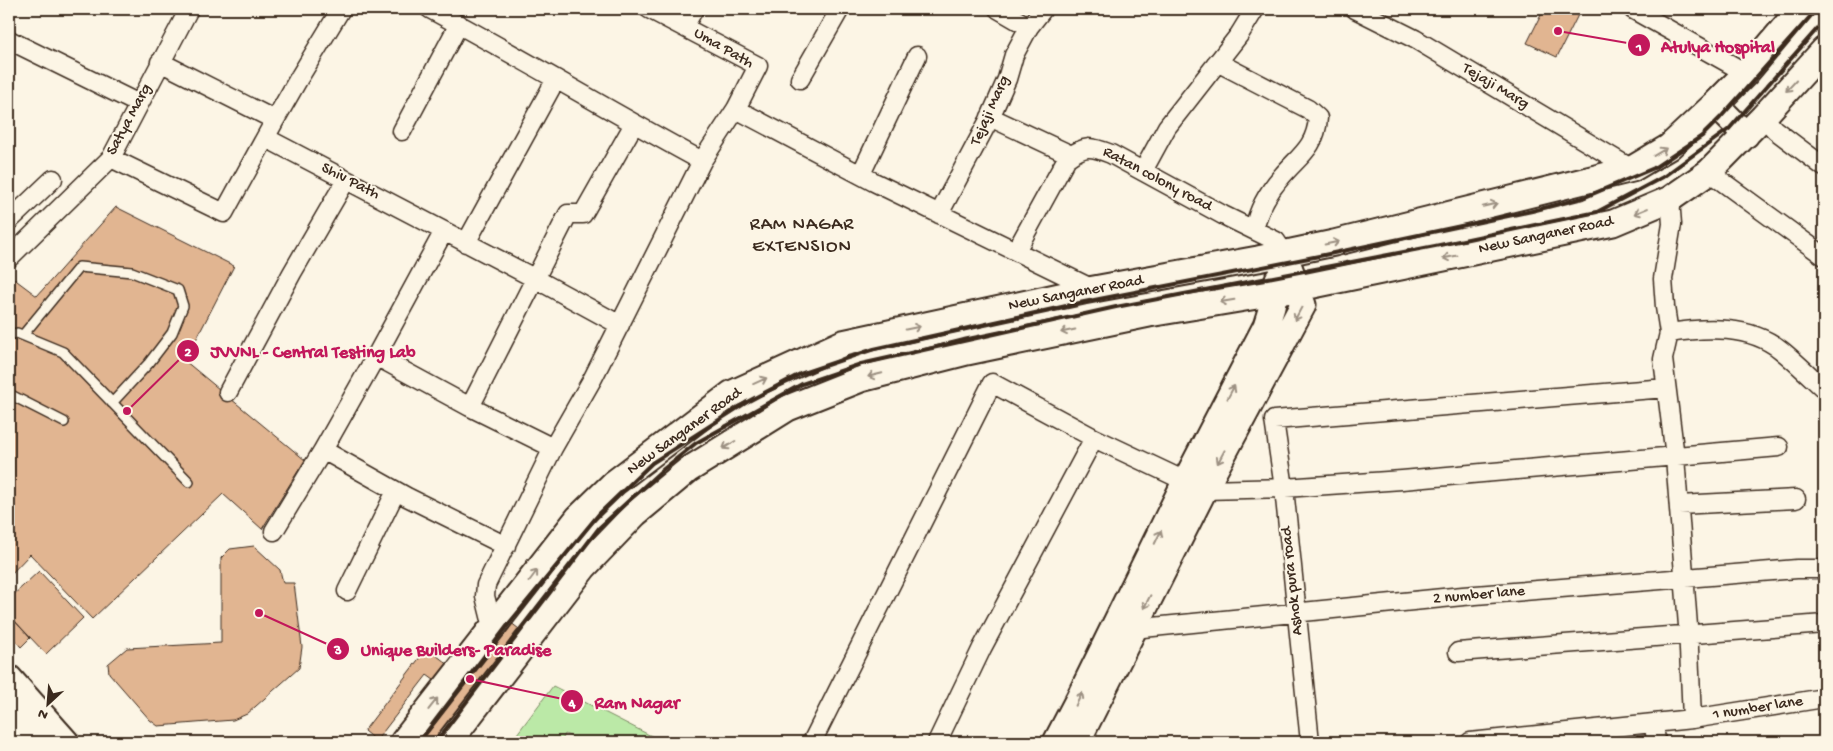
<svg xmlns="http://www.w3.org/2000/svg" width="1833" height="751" font-family="'Gochi Hand',sans-serif">
<style>
.green{fill:#bbe9a7;stroke:#7b8a62}
.building{fill:#e1b591;stroke:#3b2a1e}
.lines{fill:none;stroke-linecap:round;stroke-linejoin:round}
.lane-casing{stroke:#3b2a1e;stroke-width:12}
.street-casing{stroke:#3b2a1e;stroke-width:21}
.secondary-casing{stroke:#3b2a1e;stroke-width:29}
.lane{stroke:#fcf5e5;stroke-width:9}
.street{stroke:#fcf5e5;stroke-width:18}
.secondary{stroke:#fcf5e5;stroke-width:25}
.rail{stroke:#3b2a1e;stroke-width:4}
.oneway{stroke:#9c9082}
.labels{text-anchor:middle;dominant-baseline:central;stroke-width:4;stroke-linejoin:round;paint-order:stroke}
.street-label{font-size:16px;fill:#3b2a1e;stroke:#fcf5e5}
.quarter-label{font-size:19px;letter-spacing:1px;fill:#3b2a1e;stroke:#fcf5e5}
.leader{fill:none;stroke:#c2185b;stroke-width:2}
.callout-dot{fill:#c2185b;stroke:#fcf5e5;stroke-width:2}
.mark-label{font-size:15px;text-anchor:middle;font-weight:bold;fill:#fff}
.callout-label{font-size:18px;text-anchor:middle;font-weight:bold;fill:#c2185b;stroke:#fcf5e5;stroke-width:4;stroke-linejoin:round;paint-order:stroke}
</style>
<rect width="100%" height="100%" fill="#fcf5e5"/>
<filter id="ink" filterUnits="userSpaceOnUse"><feTurbulence type="fractalNoise" baseFrequency=".02" numOctaves="2"/><feDisplacementMap in="SourceGraphic" scale="10" xChannelSelector="R" yChannelSelector="G"/><feConvolveMatrix kernelMatrix="1 2 1 2 8 2 1 2 1" color-interpolation-filters="sRGB"/></filter>
<g filter="url(#ink)">
<path class="green" d="M553 686 663 742H582L565 734 561 742H511Z"/>
<path class="building" d="M1544 9H1570L1579 13 1557 57 1527 43Z
M116 207 234 266 185 361 305 460 262 529 223 494 92 619 30 554 9 576V282L13 278 37 296Z
M254 546 280 570 283 583H294L302 647 299 668 247 714 233 720 158 726 150 720 109 673 108 664 127 648 221 643V558L230 549Z
M39 571 83 618 46 654 9 615V599Z
M493 609 536 642 461 742H393L438 683 427 675 376 741 364 731 427 648 450 666Z
M13 619 30 638 21 647 9 634V623Z"/>
<g class="lines">
<g class="lane-casing">
<path id="lane" d="M9 335 17 333 63 352 189 482
M23 335 79 267 132 272 178 290 183 306 172 333 149 363 112 403
M9 394 64 422"/>
</g>
<g class="street-casing">
<path id="street" d="M430 9C522 58 611 112 702 161
M998 9 1029 27
M1355 9 1415 39 1632 169
M1632 9 1746 73
M684 27 694 9
M9 40 139 104
M1217 62 1308 109 1318 118C1316 147 1299 156 1282 176 1268 192 1258 209 1254 230
M800 79 840 9
M736 109 874 182 1093 289
M990 117 1071 155
M1763 117 1775 130 1824 167
M275 120 299 78 341 9
M402 131 459 24
M266 138 534 278 620 325
M111 158 224 213 275 120 160 62
M1143 171 1167 127 1239 35 1255 9
M1709 172 1824 256
M861 174 917 56
M939 214 989 120 1007 79 1014 55 1029 27 1043 9
M9 221 53 179
M466 243 556 79
M1016 251 1067 158C1085 145 1090 146 1111 154L1223 215 1276 241 1284 253
M9 258 111 158 189 9
M1669 333C1706 327 1750 325 1781 350 1796 362 1810 376 1824 389
M376 356 444 231
M228 392 292 273 346 180
M470 407 568 214H583L634 124
M1679 505 1796 499
M274 531 323 450
M506 546 407 497 323 450 376 356 470 407 553 448
M347 591 396 491
M493 628 485 596 486 585 553 448 593 378 702 161 736 109 758 66 649 9
M1133 629 1463 596 1797 569H1824
M1458 652 1824 624
M1692 719 1824 698
M1654 723 1656 742
M812 742 992 383 1094 438
M937 742 982 648 1094 438 1204 490 1284 488 1402 480 1779 447
M1310 742 1284 488 1274 420 1666 388
M1470 742 1692 719 1688 626 1675 457 1663 359 1669 333 1665 307 1663 279 1672 224 1670 199"/>
</g>
<g class="secondary-casing">
<path id="secondary" d="M1715 104 1746 135
M9 678 66 742
M9 705 42 742
M9 737 13 742
M403 742 578 518 614 483 731 394 843 343 1083 291 1258 259 1334 243 1632 169 1669 147 1715 104 1746 73 1800 9
M449 742 584 567 635 514 688 470 788 408 861 379 967 352 1149 314 1275 293 1613 223 1670 199 1709 172 1763 117 1824 50
M1056 742 1079 698 1185 482 1266 326 1272 307 1278 279
M1077 742 1204 490 1303 305 1284 253"/>
</g>
<use href="#lane" class="lane"/>
<use href="#street" class="street"/>
<use href="#secondary" class="secondary"/>
<path class="rail" d="M419 742 511 621 599 514 652 463 747 402 800 374 874 349 1084 302 1324 255 1532 211 1583 198 1654 168 1702 136 1720 118 1817 9
M436 742 599 528 661 471 696 443 802 384 861 364 1116 307 1435 246 1597 212 1663 177 1729 129 1824 21"/>
</g>
<defs><path id="oneway-shaft" d="M-6 0H5M1.5-3L5.5 0L1.5 3" fill="none" stroke-width="1.6" stroke-linecap="round" stroke-linejoin="round" transform="scale(1.25)"/></defs>
<g class="oneway">
<use href="#oneway-shaft" transform="translate(1791 86) rotate(133)"/>
<use href="#oneway-shaft" transform="translate(1660 152) rotate(-31)"/>
<use href="#oneway-shaft" transform="translate(1490 205) rotate(-14)"/>
<use href="#oneway-shaft" transform="translate(1641 211) rotate(157)"/>
<use href="#oneway-shaft" transform="translate(1332 243) rotate(-12)"/>
<use href="#oneway-shaft" transform="translate(1450 257) rotate(168)"/>
<use href="#oneway-shaft" transform="translate(1227 301) rotate(171)"/>
<use href="#oneway-shaft" transform="translate(1298 314) rotate(118)"/>
<use href="#oneway-shaft" transform="translate(913 328) rotate(-12)"/>
<use href="#oneway-shaft" transform="translate(1068 331) rotate(168)"/>
<use href="#oneway-shaft" transform="translate(875 375) rotate(166)"/>
<use href="#oneway-shaft" transform="translate(760 381) rotate(-24)"/>
<use href="#oneway-shaft" transform="translate(1231 392) rotate(-62)"/>
<use href="#oneway-shaft" transform="translate(729 445) rotate(148)"/>
<use href="#oneway-shaft" transform="translate(1221 457) rotate(118)"/>
<use href="#oneway-shaft" transform="translate(1158 537) rotate(-64)"/>
<use href="#oneway-shaft" transform="translate(533 576) rotate(-53)"/>
<use href="#oneway-shaft" transform="translate(1147 602) rotate(117)"/>
<use href="#oneway-shaft" transform="translate(1079 699) rotate(-63)"/>
<use href="#oneway-shaft" transform="translate(433 704) rotate(-52)"/>
</g>
</g>
<g class="labels">
<g class="street-label">
<text transform="translate(723 49) rotate(30)">Uma Path</text>
<text transform="translate(1495 87) rotate(31)">Tejaji Marg</text>
<text transform="translate(991 111) rotate(-66)">Tejaji Marg</text>
<text transform="translate(130 120) rotate(-62)">Satya Marg</text>
<text transform="translate(1157 180) rotate(28)">Ratan colony road</text>
<text transform="translate(350 182) rotate(27)">Shiv Path</text>
<text transform="translate(1546 236) rotate(-12)">New Sanganer Road</text>
<text transform="translate(1076 294) rotate(-11)">New Sanganer Road</text>
<text transform="translate(685 432) rotate(-36)">New Sanganer Road</text>
<text transform="translate(1293 581) rotate(-96)">Ashok pura road</text>
<text transform="translate(1479 596) rotate(-5)">2 number lane</text>
<text transform="translate(1758 709) rotate(-9)">1 number lane</text>
</g>
<g class="quarter-label">
<text x="802" y="225">RAM NAGAR<tspan x="802" dy="22">EXTENSION</tspan></text>
</g>
</g>
<path class="leader" d="M1558 31L1639 45M127 411L188 351M259 613L338 649M470 679L572 701"/>
<g class="callout-dot">
<circle cx="1558" cy="31" r="5"/>
<circle cx="127" cy="411" r="5"/>
<circle cx="259" cy="613" r="5"/>
<circle cx="470" cy="679" r="5"/>
<circle cx="1639" cy="45" r="12"/>
<circle cx="188" cy="351" r="12"/>
<circle cx="338" cy="649" r="12"/>
<circle cx="572" cy="701" r="12"/>
</g>
<g class="mark-label">
<text x="1639" y="51">1</text>
<text x="188" y="356">2</text>
<text x="338" y="654">3</text>
<text x="572" y="707">4</text>
</g>
<g class="callout-label">
<text x="1718" y="52">Atulya Hospital</text>
<text x="313" y="357">JVVNL - Central Testing Lab</text>
<text x="456" y="655">Unique Builders- Paradise</text>
<text x="637" y="708">Ram Nagar</text>
</g>
<rect width="1833" height="751" fill="none" stroke="#fcf5e5" stroke-width="30"/>
<rect x="15" y="15" width="1803" height="721" fill="none" stroke="#3b2a1e" stroke-width="2" filter="url(#ink)"/>
<g transform="translate(48 704) rotate(206)" stroke="#fcf5e5" stroke-width="4" paint-order="stroke">
<path d="M0-4L9 19L0 12L-9 19Z" fill="#3b2a1e"/>
<text y="-8" font-size="14" font-weight="bold" text-anchor="middle" fill="#3b2a1e">N</text>
</g>
</svg>
